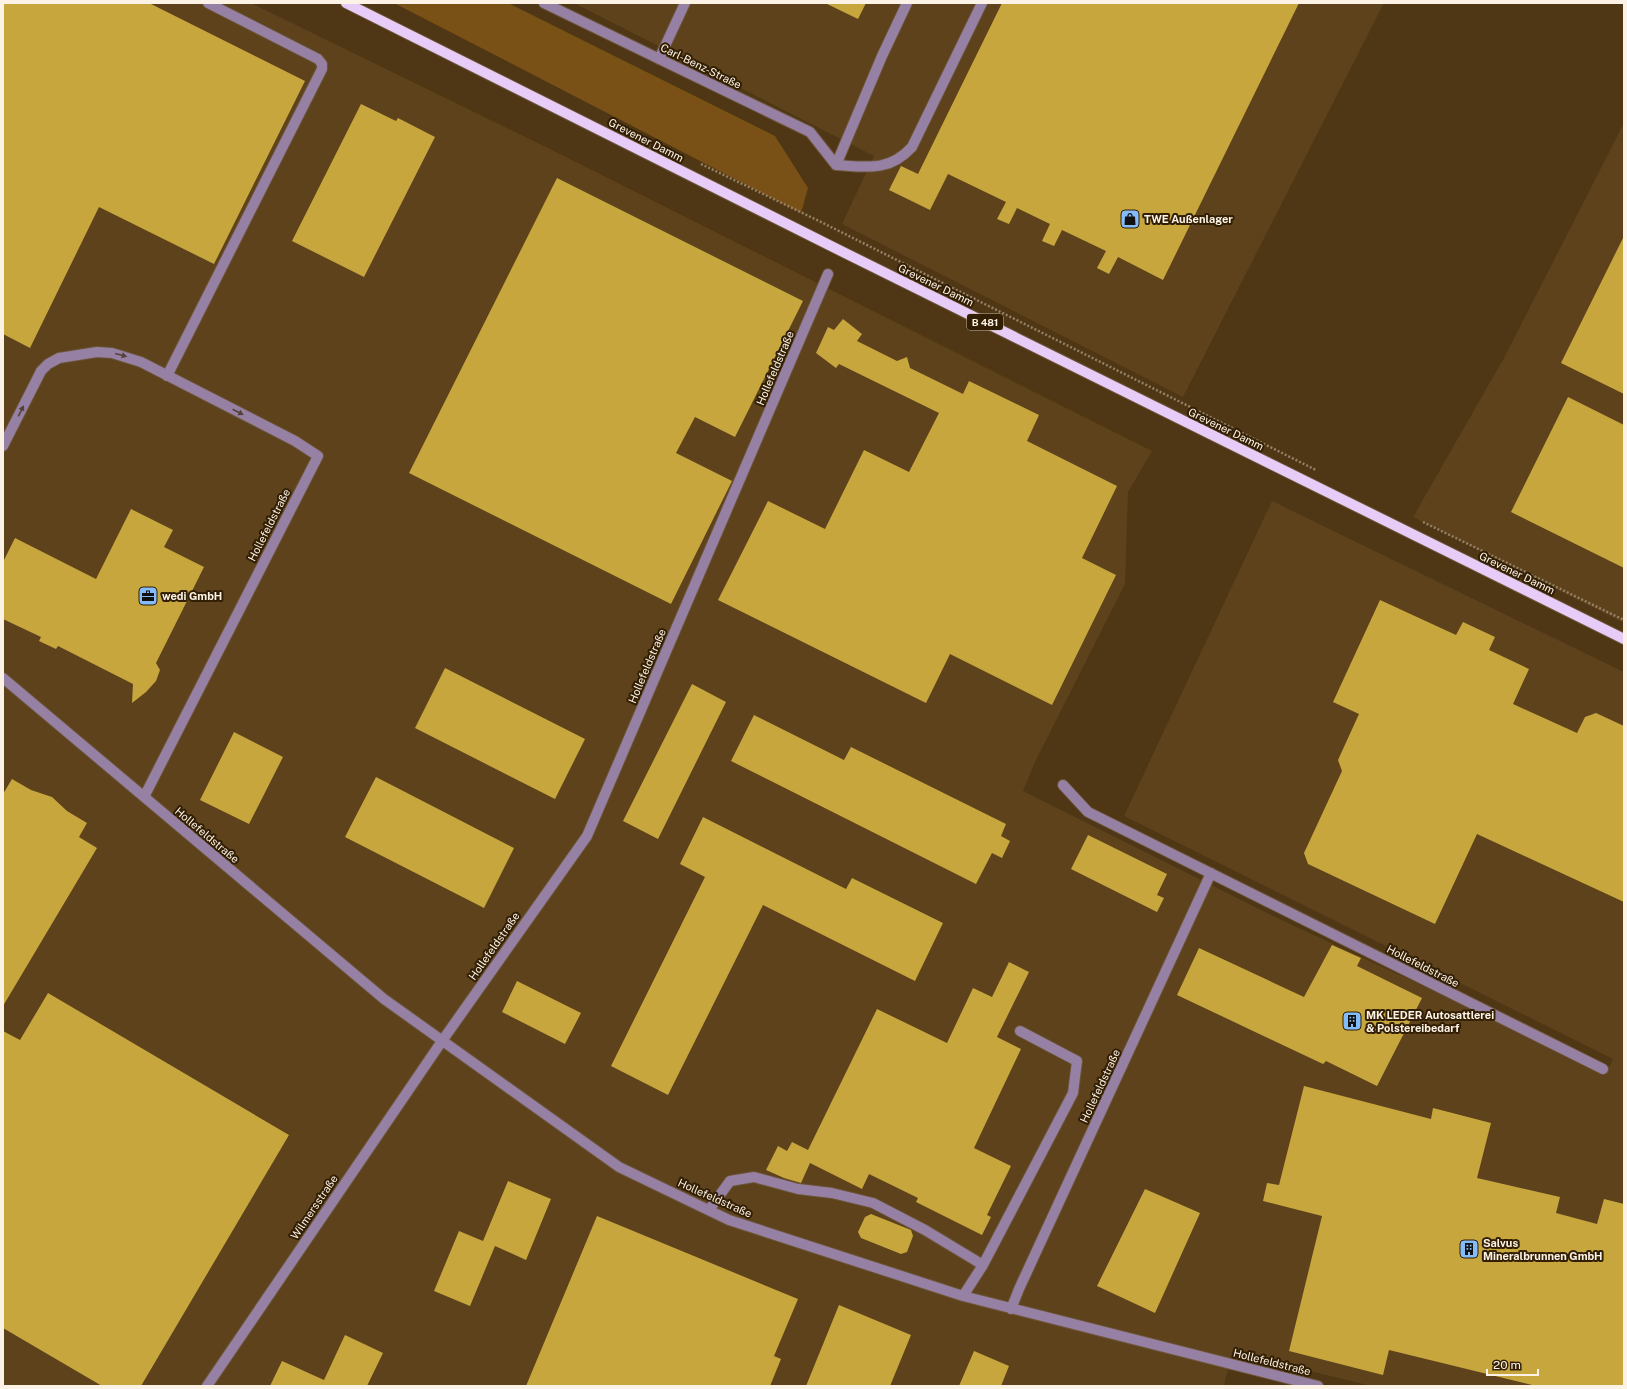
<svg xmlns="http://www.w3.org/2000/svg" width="1627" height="1389" font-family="'Public Sans',sans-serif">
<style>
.built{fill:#5d421c}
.green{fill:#795116}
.building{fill:#c7a73d}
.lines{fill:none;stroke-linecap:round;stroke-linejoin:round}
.minor-casing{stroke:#6b5436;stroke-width:12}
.major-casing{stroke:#6b5436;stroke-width:12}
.path{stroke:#948167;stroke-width:2.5;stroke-dasharray:2 2;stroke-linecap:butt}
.minor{stroke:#9681a4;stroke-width:10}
.major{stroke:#e7ccf8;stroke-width:10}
.oneway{fill:#54413b}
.labels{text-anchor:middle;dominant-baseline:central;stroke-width:4;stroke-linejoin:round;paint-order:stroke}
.shield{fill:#311e03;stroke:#c0b2a2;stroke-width:1}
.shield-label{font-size:10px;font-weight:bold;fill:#fdf2e6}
.street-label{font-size:11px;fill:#fdf2e6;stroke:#311e03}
.poi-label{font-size:11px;font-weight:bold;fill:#fdf2e6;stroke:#311e03;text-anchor:start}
</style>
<rect width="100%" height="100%" fill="#4f3614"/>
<path class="built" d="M3 3H251L546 147 1152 451 1128 492 1125 584 1035 762 1023 791 1267 913 1472 1009 1606 1074 1613 1059 1124 816 1272 501 1624 672V1386H1371L1232 1352 1224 1386H3Z
M574 3H1384L1183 397 842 224 874 156Z
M1624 123V623L1413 517 1505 356Z"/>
<path class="green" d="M394 3H508L775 136 808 188 801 213Z"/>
<path class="building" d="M3 3H149L305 81 214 264 99 207 30 348 3 334Z
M825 3H866L858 19Z
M1002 3H1299L1163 280 1118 257 1109 274 1097 268 1106 251 1062 230 1054 246 1042 241 1050 224 1017 208 1009 224 997 219 1006 202 948 174 930 210 889 190 901 166 918 174Z
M361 104 396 121 398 118 435 137 364 277 292 241Z
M557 178 803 301 735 437 695 417 676 453 732 481 671 604 409 473Z
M1624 236V394L1561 363Z
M843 319 862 334 857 341 897 361 907 357 910 368 963 394 969 381 1039 415 1027 441 1117 486 1082 558 1116 575 1052 705 950 654 926 703 718 600 768 501 825 529 864 450 909 472 939 413 839 364 836 368 816 353 828 327 834 330Z
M1568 397 1624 425V568L1511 512Z
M131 509 173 530 164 547 204 567 156 663 160 670 156 681 146 692 132 703 133 684 58 646 56 649 39 641 41 637 3 619V562L15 538 96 579Z
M1380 600 1456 635 1463 622 1495 637 1489 650 1529 669 1513 704 1577 733 1585 717 1596 713 1624 726V902L1477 834 1435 924 1308 864 1304 853 1342 771 1338 760 1359 714 1333 702Z
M445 668 585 739 555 799 415 728Z
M692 684 726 702 658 839 623 821Z
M754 715 844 760 851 747 1006 824 1001 836 1010 841 1002 858 992 853 976 884 731 761Z
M234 732 283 757 249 824 200 800Z
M376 777 514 848 484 908 345 837Z
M12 779 31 790 52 797 67 811 87 823 79 837 97 848 3 1006V794Z
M703 817 846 889 852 878 943 923 915 981 763 905 668 1095 611 1066 705 877 680 864Z
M1088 835 1167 874 1157 895 1164 898 1157 912 1071 869Z
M1332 945 1361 958 1357 966 1422 998 1377 1086 1326 1061 1323 1064 1177 995 1199 948 1304 997Z
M1009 962 1029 972 997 1037 1021 1049 974 1148 1011 1166 987 1215 991 1217 982 1235 916 1202 918 1198 869 1174 862 1189 810 1163 801 1183 784 1178 766 1170 778 1146 787 1151 792 1142 808 1150 877 1009 947 1043 973 988 992 997Z
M517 981 581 1013 565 1044 502 1012Z
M48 993 289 1135 141 1386H102L3 1328V1031L20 1040Z
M1304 1086 1431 1119 1433 1108 1491 1123 1477 1178 1560 1197 1556 1213 1597 1224 1604 1199 1624 1204V1386H1536L1389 1350 1383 1375 1289 1351 1322 1216 1263 1201 1267 1183 1279 1185Z
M508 1181 551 1199 526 1260 495 1246 470 1306 434 1291 459 1231 483 1241Z
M1145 1189 1200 1213 1155 1313 1097 1286Z
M871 1214 911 1230 913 1236 907 1252 901 1254 861 1238 858 1232 865 1217Z
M597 1216 798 1299 774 1356 781 1359 770 1386H526Z
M839 1305 911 1335 890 1386H806Z
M345 1335 383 1353 367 1386H270L282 1361 324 1380Z
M974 1351 1009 1366 1001 1386H959Z"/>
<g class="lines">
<g class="minor-casing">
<path id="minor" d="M544 3 810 132 836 165
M659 59 685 3
M836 165C867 167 889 172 912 147L982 3
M836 165 882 56 907 3
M167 376 322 69V64L318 59 208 3
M3 446 36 381 41 371 48 364 59 358 97 352 112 353 141 362 295 441 318 456 144 797
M3 678 384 999 619 1167 729 1220 963 1296 1318 1386
M1063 785 1088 812 1603 1069
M709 1210 730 1181 754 1177 798 1189 832 1193 873 1203 925 1230 983 1265
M963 1296 983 1265 1073 1093 1077 1061 1020 1031
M1011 1309 1019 1289 1211 873
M207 1386 442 1041 587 836 828 274"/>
</g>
<g class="major-casing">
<path id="major" d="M346 3 839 250 1624 639"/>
</g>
<path class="path" d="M701 164 819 221 1316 470
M1423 522 1624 620"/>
<use href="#minor" class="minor"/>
<use href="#major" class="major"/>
</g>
<defs><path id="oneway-solid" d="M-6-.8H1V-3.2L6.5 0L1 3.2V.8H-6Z"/></defs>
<g class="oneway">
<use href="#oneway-solid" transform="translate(121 355) rotate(15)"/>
<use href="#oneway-solid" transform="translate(21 411) rotate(-63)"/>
<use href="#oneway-solid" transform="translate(238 412) rotate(27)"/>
</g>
<defs>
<g id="shop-square" transform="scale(1)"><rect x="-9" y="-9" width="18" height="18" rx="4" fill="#84bcfb" stroke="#311e03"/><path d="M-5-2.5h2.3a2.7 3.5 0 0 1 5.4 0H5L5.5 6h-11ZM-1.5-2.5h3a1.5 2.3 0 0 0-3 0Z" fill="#111"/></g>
<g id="office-square" transform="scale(1)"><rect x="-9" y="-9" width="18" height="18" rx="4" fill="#84bcfb" stroke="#311e03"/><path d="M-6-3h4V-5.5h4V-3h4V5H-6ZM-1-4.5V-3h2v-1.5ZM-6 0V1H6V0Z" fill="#111"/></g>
<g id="building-square" transform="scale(1)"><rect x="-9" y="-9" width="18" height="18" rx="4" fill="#84bcfb" stroke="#311e03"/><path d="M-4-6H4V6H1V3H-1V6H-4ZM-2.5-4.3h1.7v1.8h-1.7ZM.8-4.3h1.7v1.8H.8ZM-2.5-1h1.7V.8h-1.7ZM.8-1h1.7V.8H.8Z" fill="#111"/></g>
</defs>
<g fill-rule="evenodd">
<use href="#shop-square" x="1130" y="219"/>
<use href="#office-square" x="148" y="596"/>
<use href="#building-square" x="1352" y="1021"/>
<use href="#building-square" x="1469" y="1249"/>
</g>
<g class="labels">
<rect class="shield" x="967" y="314" width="36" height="16" rx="3"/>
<g class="shield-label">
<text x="985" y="322">B 481</text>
</g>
<g class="street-label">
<text transform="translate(701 66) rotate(26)">Carl-Benz-Straße</text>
<text transform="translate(646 140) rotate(27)">Grevener Damm</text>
<text transform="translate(936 285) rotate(26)">Grevener Damm</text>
<text transform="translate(775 368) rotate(-67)">Hollefeldstraße</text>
<text transform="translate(1226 429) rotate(26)">Grevener Damm</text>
<text transform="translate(269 525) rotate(-63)">Hollefeldstraße</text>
<text transform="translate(1517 573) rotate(26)">Grevener Damm</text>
<text transform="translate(647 666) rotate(-67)">Hollefeldstraße</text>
<text transform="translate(207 835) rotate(40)">Hollefeldstraße</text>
<text transform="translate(494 946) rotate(-55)">Hollefeldstraße</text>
<text transform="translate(1423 966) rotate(27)">Hollefeldstraße</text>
<text transform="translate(1100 1086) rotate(-65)">Hollefeldstraße</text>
<text transform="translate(715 1198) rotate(24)">Hollefeldstraße</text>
<text transform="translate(314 1207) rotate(-56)">Wilmersstraße</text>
<text transform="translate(1272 1362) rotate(14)">Hollefeldstraße</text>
</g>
<g class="poi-label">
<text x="1144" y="219">TWE Außenlager</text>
<text x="162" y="596">wedi GmbH</text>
<text x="1366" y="1015">MK LEDER Autosattlerei<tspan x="1366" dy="13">&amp; Polstereibedarf</tspan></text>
<text x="1483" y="1243">Salvus<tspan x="1483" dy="13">Mineralbrunnen GmbH</tspan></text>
</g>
</g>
<rect width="1627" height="1389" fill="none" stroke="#fdf2e6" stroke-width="8"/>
<path d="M1487 1369v6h51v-6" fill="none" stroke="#fdf2e6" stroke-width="2"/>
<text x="1493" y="1369" font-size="12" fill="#fdf2e6" stroke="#311e03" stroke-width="3" paint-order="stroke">20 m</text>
</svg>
